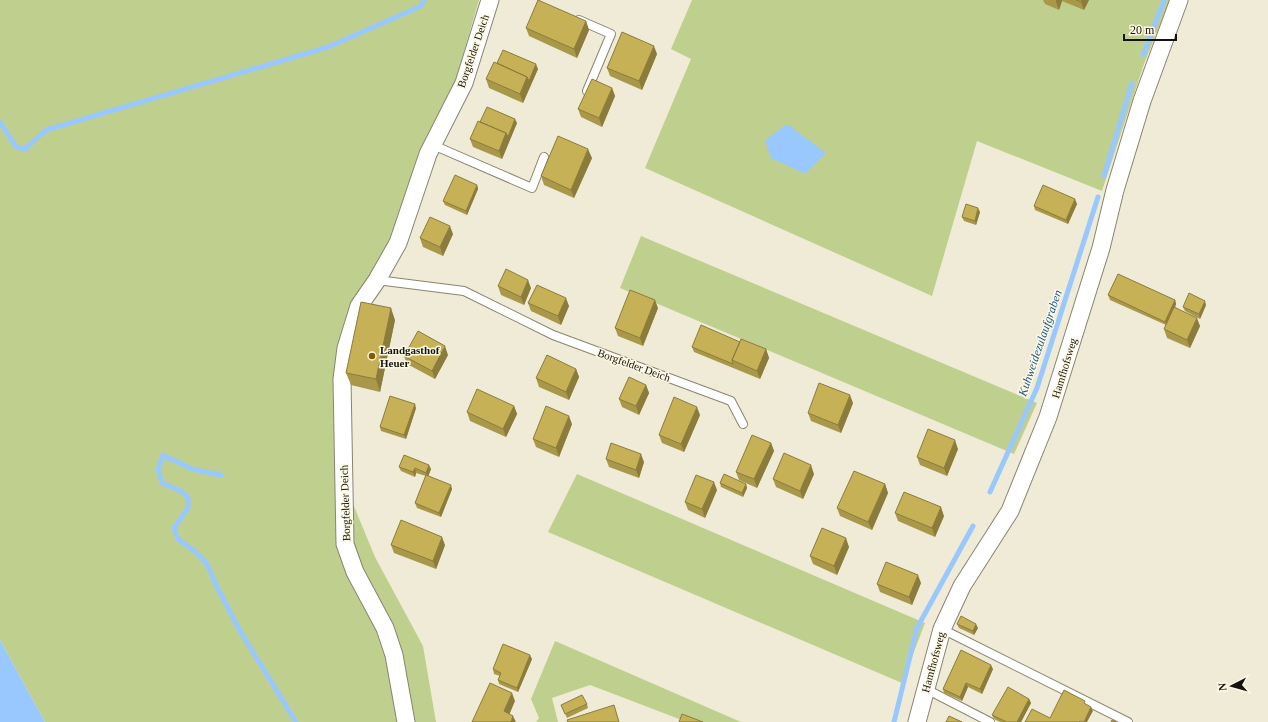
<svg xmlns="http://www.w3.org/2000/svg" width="1268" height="722" font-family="'Times New Roman',serif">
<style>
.green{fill:#bfd08e}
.water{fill:#98c8fe}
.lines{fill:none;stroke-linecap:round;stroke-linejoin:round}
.stream{stroke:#98c8fe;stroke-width:5}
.service-casing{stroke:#898471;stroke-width:10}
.minor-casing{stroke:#898471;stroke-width:19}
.service{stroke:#fff;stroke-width:8}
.minor{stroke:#fff;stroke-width:17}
.wall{fill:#aa984a}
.shaded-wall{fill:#8b7c3c}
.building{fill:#c6b156;stroke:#8b7c3c}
.poi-dot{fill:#885a00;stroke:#fdf8e3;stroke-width:1.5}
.labels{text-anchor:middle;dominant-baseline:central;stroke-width:3;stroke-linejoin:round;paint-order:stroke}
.street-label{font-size:11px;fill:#15140c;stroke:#fdf8e3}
.poi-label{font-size:11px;font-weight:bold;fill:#15140c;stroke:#fdf8e3;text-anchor:start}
.water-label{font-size:12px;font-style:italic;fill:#195692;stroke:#fdf8e3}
</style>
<rect width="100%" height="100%" fill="#f0ebd6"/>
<path class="green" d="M0 0H479L450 100 417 165 398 214 386 254 358 294 339 470 375 557 423 646 436 722H45L0 640Z
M692 0H1170L1144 64 1102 191 977 141 932 296 645 168 691 59 671 49Z
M641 236 1037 403 1014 454 620 288Z
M577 474 925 623 902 683 548 532Z
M555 641 741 722H687L590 685 552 698 558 722H536L539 718 531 699Z"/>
<path class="water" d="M787 124 826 153 805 174 771 158 765 140Z
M0 640 45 722H0Z"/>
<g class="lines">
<path class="stream" d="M1143 55 1164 0
M0 122 16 147 25 149 46 130 328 47 421 6 424 0
M1104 176 1132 83
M221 475 192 469 163 455 158 469 162 483 179 490 188 497V508L174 528 178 539 197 553 207 564 216 585 240 631 296 722
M990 492 1037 388 1098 197
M894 722 917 628 973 526"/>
<g class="service-casing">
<path id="service" d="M579 20 611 34 587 91
M433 145 532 188 544 157
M377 280 464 291 553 335 731 401 743 424
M942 629 1128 722
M926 689 990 722"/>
</g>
<g class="minor-casing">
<path id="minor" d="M406 722 394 655 385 628 355 572 345 544 342 379 346 348 359 306 377 280 398 243 428 154 464 83 490 0
M917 722 942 629 962 586 1010 511 1048 417 1101 248 1115 190 1142 101 1179 0"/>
</g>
<use href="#service" class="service"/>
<use href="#minor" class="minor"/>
</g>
<path class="wall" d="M1043 0H1089L1084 10 1062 1 1059 10 1045 4Z
M586 21 589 30 577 58 529 36 526 28Z
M657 54 642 90 610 76 607 68Z
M497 63 538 69 523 103 489 88 486 79Z
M612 88 615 96 602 127 581 117 578 109Z
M480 122 517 123 502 159 473 147 470 139Z
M592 158 574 198 544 185 541 176Z
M477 185 478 189 467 215 445 205 443 201Z
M1077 204 1068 224 1035 210 1034 206Z
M980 212 976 225 964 221 962 217Z
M453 234 443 256 423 247 420 238Z
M498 286 531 288 524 305 501 295Z
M1108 295 1175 300 1176 304 1175 308 1200 326 1190 348 1167 338 1164 329 1166 325 1110 300Z
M528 303 569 306 561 325 531 311Z
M1206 305 1200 319 1185 311 1183 307Z
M658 308 643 346 618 336 615 328Z
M395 320 380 392 351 385 346 373Z
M740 342 766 349 769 358 760 379 694 352 692 347Z
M448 355 435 379 407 364 404 356Z
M576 369 579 377 569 400 539 387 536 378Z
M646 385 649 393 639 415 622 407 619 399Z
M853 403 841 433 811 421 808 413Z
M514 406 517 414 506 437 470 421 467 412Z
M416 408 406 439 381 431 380 427Z
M700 415 684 452 662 443 659 435Z
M572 424 559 457 536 447 533 439Z
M771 443 774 451 757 488 739 480 736 472Z
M958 449 947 476 920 465 917 457Z
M606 459 644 462 639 478 609 467Z
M399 467 431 469 428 476 452 489 441 517 417 508 415 503 426 476 416 473 415 477 401 471Z
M814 474 803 499 776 487 773 479Z
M720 483 746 484 747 488 743 497 721 487Z
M885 484 888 493 872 530 840 516 837 508Z
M717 490 705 518 688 510 685 502Z
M895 513 944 516 935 537 898 521Z
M391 545H445L436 569 394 553Z
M849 547 837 575 813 564 810 556Z
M921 583 912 605 880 592 877 584Z
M957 624 978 628 974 635 959 628Z
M532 659 518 692 499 684 498 680 500 676 494 674 493 669Z
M993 669 982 694 968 687 962 701 944 693 943 689Z
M1029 699 1031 703 1021 722H1000L994 719 992 715Z
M587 704 588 708 567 718 561 705Z"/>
<path class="shaded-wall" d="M1056 0H1062V1L1059 10 1056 2Z
M1082 0H1089L1084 10 1081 2Z
M586 21 589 30 577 58 574 49Z
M654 46 657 54 642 90 639 81Z
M536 64 538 69 523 103 520 94 527 77Z
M612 88 615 96 602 127 599 118Z
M515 119 517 123 502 159 499 151 506 133Z
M588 149 592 158 574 198 571 190Z
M477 185 478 189 467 215 466 211Z
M1075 199 1077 204 1068 224 1066 220Z
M978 208 980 212 976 225 975 221Z
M450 226 453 234 443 256 440 247Z
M528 280 531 288 524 305 521 297Z
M566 298 569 306 561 325 558 316Z
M655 300 658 308 643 346 640 338Z
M1175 300 1176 304 1167 326 1165 322Z
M1205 301 1206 305 1200 319 1199 314Z
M391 308 395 320 380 392 376 379Z
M1197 318 1200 326 1190 348 1187 340Z
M445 346 448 355 435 379 432 371Z
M766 349 769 358 760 379 757 371Z
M576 369 579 377 569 400 566 392Z
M646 385 649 393 639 415 636 406Z
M850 395 853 403 841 433 838 425Z
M415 404 416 408 406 439 404 435Z
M514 406 517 414 506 437 503 429Z
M697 407 700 415 684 452 681 444Z
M569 416 572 424 559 457 556 448Z
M955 440 958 449 947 476 944 468Z
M771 443 774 451 757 488 754 479Z
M641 454 644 462 639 478 636 470Z
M429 465 431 469 428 477 426 473Z
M811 465 814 474 803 499 800 491Z
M415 468 416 473 415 477 413 472Z
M714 482 717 490 705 518 702 509Z
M746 484 747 488 743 497 742 493Z
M885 484 888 493 872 530 868 522Z
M451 485 452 489 441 517 439 513Z
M941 507 944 516 935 537 932 528Z
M442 537 445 545 436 569 433 561Z
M846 538 849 547 837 575 834 566Z
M918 575 921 583 912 605 909 597Z
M976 624 978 628 974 635 973 631Z
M530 655 532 659 518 692 517 688Z
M991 665 993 669 982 694 980 689Z
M966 683 968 687 962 701 960 697Z
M512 693 515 701 507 720 504 711Z
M1029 699 1031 703 1021 722H1017Z
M1091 707 1093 711 1087 722H1084Z
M513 716 516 722H511Z"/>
<path class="building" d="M538 0 586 21 574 49 526 28Z
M1076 0H1082L1081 2Z
M622 32 654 46 639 81 607 68Z
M503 50 536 64 529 81 527 77 497 63Z
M494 62 527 77 520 94 486 79Z
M592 79 612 88 599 118 578 109Z
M487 107 515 119 508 137 506 133 480 122Z
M478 121 506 133 499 151 470 139Z
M558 136 588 149 571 190 541 176Z
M455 175 477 185 466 211 443 201Z
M1043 185 1075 199 1066 220 1034 206Z
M966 204 978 208 975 221 962 217Z
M430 217 450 226 440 247 420 238Z
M506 269 528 280 521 297 498 286Z
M1118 274 1175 300 1165 322 1108 295Z
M537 285 566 298 558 316 528 303Z
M630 290 655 300 640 338 615 328Z
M1189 293 1205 301 1199 314 1183 307Z
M361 302 391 308 376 379 346 373Z
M1174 307 1197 318 1187 340 1164 329Z
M701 325 740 342 732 360 733 364 692 347Z
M418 331 445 346 432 371 404 356Z
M741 339 766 349 757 371 732 360Z
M547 355 576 369 566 392 536 378Z
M629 377 646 385 636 406 619 399Z
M819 383 850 395 838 425 808 413Z
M477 389 514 406 503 429 467 412Z
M390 396 415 404 404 435 380 427Z
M674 397 697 407 681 444 659 435Z
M546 406 569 416 556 448 533 439Z
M928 429 955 440 944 468 917 457Z
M752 435 771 443 754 479 736 472Z
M611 443 641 454 636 470 606 459Z
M784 453 811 465 800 491 773 479Z
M404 455 429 465 426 473 415 468 413 472 399 467Z
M854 471 885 484 868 522 837 508Z
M724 474 746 484 742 493 720 483Z
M426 475 451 485 439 513 415 503Z
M696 475 714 482 702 509 685 502Z
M904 492 941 507 932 528 895 513Z
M401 520 442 537 433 561 391 545Z
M822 528 846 538 834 566 810 556Z
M886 562 918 575 909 597 877 584Z
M961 616 976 624 973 631 957 624Z
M503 644 530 655 517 688 498 680 501 673 493 669Z
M961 650 991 665 980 689 966 683 960 697 943 689Z
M490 683 512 693 504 711 513 716 511 722H472Z
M1008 687 1029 699 1017 722H1007L992 715Z
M1064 690 1085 701 1084 703 1091 707 1084 722 1080 721 1079 722H1025L1032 709 1050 718Z
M582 695 587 704 565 714 561 705Z
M614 705 619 722H568L567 720Z
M682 714 703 722H679Z
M949 716 962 722H946Z
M1112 720 1116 722H1111Z"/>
<circle class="poi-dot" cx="372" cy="356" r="4"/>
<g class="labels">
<g class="street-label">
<text transform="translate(473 51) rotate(-71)">Borgfelder Deich</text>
<text transform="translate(634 365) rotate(20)">Borgfelder Deich</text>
<text transform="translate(1064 368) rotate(-73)">Hamfhofsweg</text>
<text transform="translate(345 503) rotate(-92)">Borgfelder Deich</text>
<text transform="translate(933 662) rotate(-75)">Hamfhofsweg</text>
</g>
<g class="poi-label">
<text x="380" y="350">Landgasthof<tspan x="380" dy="13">Heuer</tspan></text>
</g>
<g class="water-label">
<text transform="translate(1040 343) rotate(-71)">Kuhweidezulaufgraben</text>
</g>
</g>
<g transform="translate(1232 686) rotate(264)" stroke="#fdf8e3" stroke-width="3" paint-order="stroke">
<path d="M0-3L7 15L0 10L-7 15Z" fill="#15140c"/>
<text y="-6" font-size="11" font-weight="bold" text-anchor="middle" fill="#15140c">N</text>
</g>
<path d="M1124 34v6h52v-6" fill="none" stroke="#15140c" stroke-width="2"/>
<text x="1130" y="34" font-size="12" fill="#15140c" stroke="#fdf8e3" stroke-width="3" paint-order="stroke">20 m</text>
</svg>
